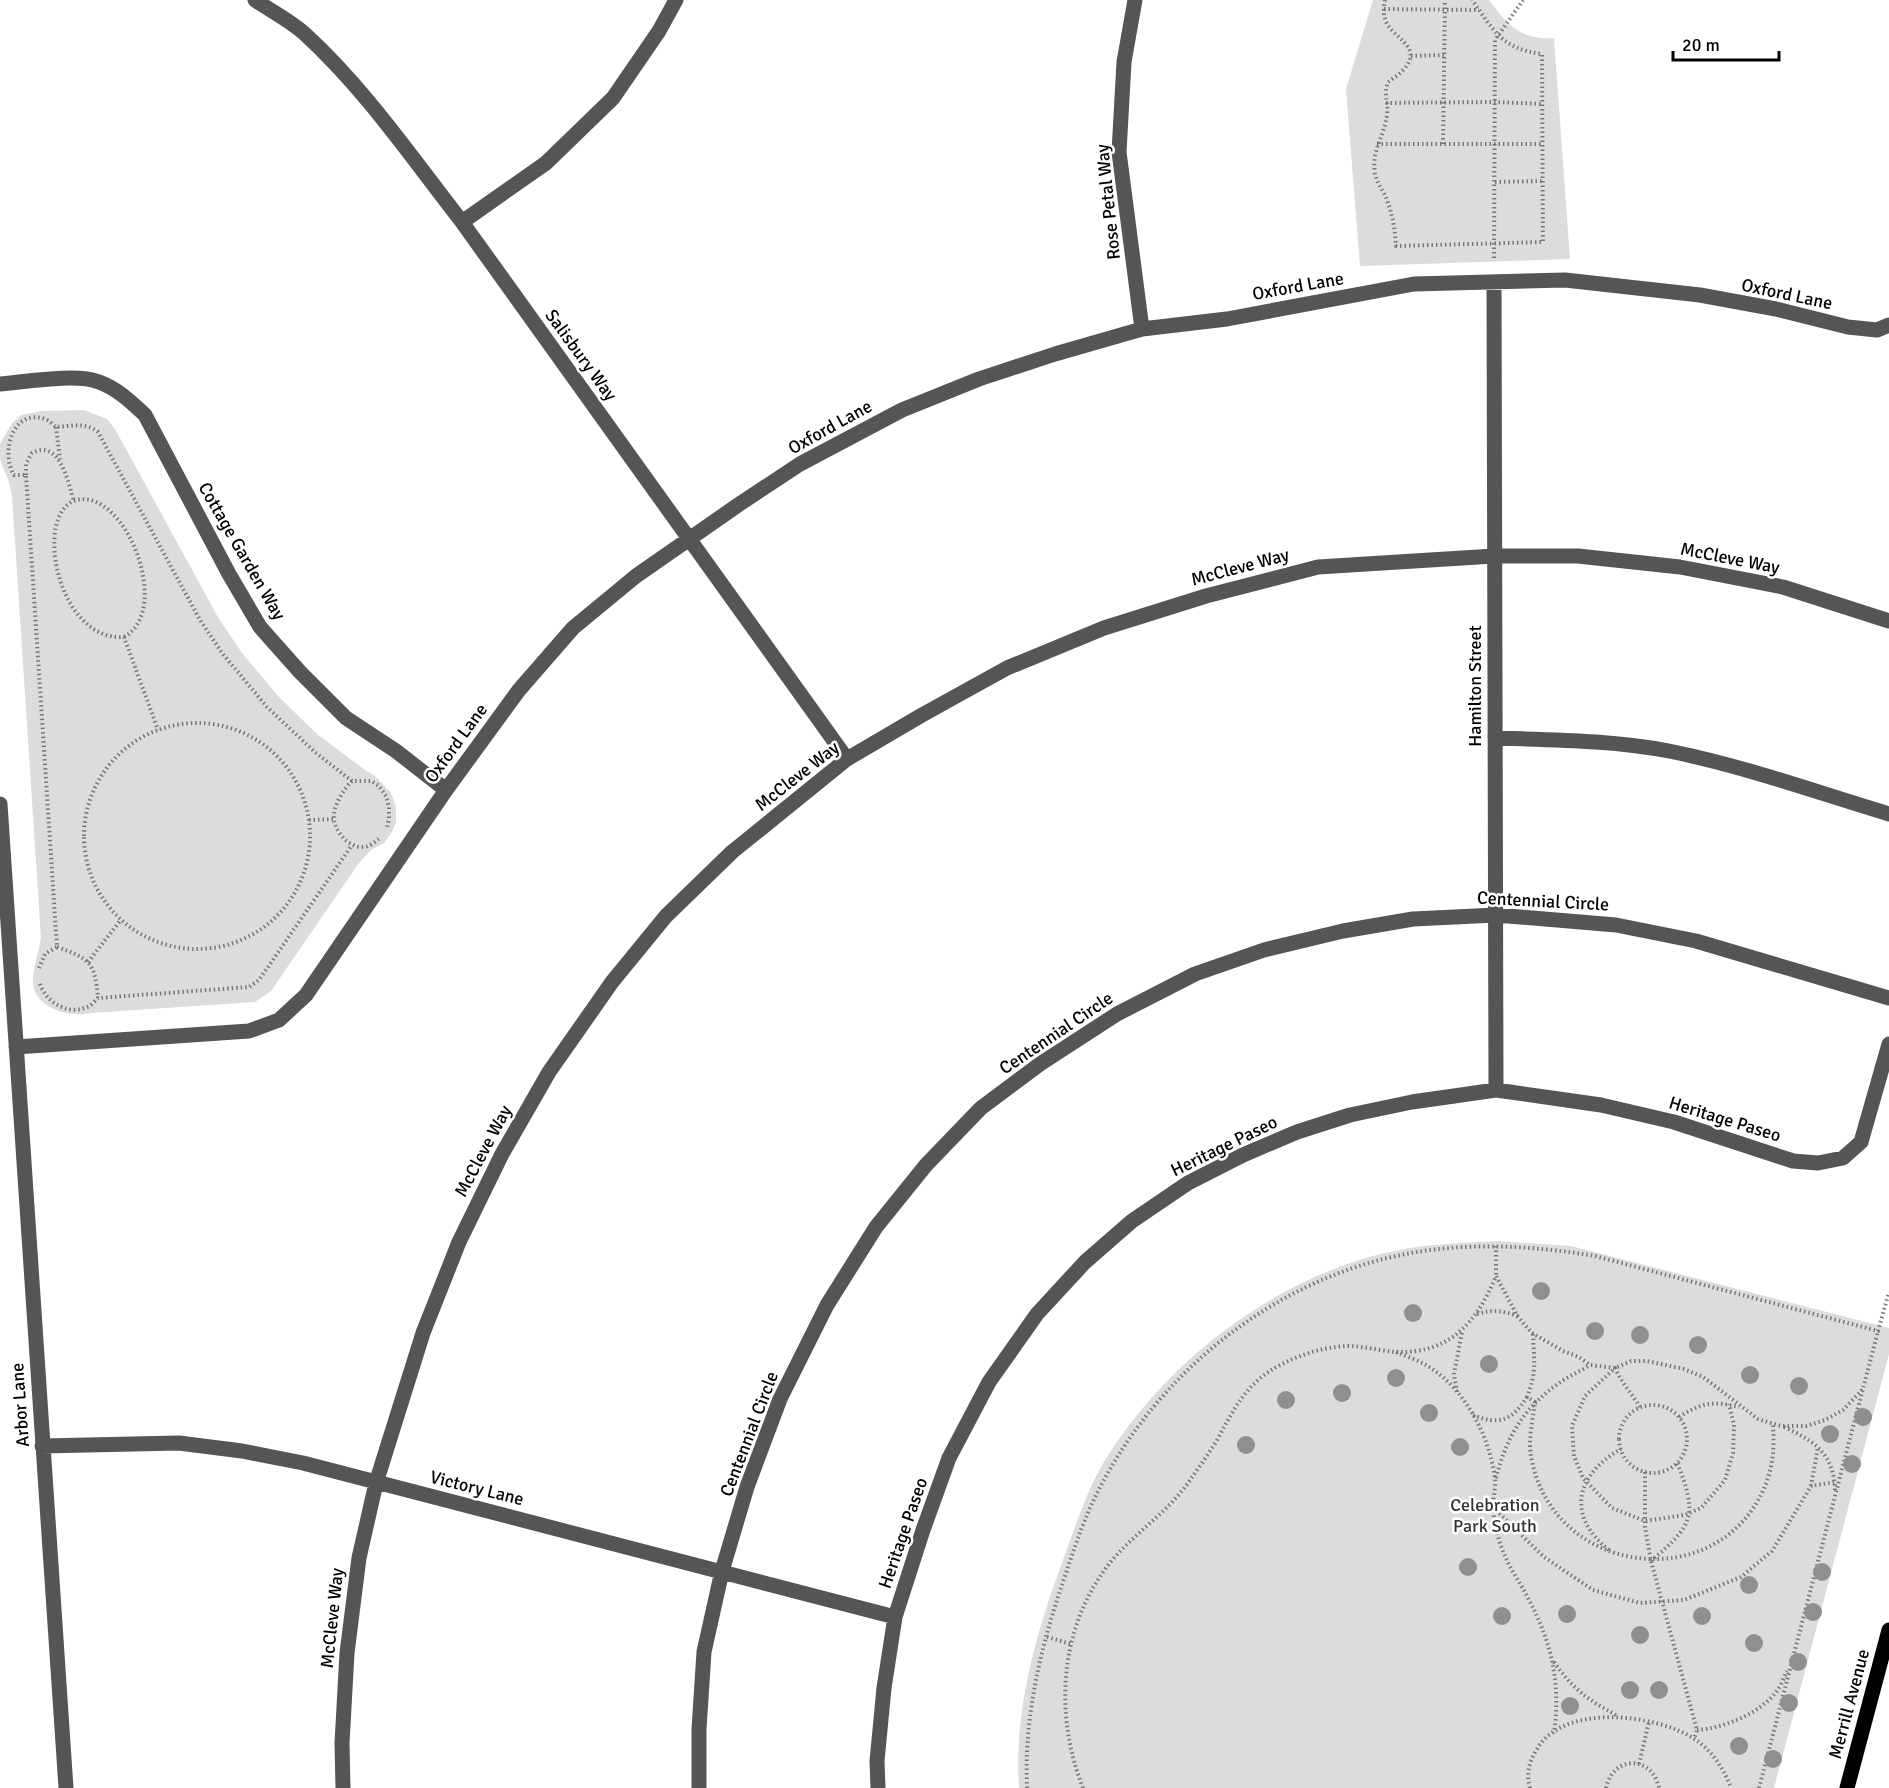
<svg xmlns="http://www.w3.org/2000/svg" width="1889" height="1788" font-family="Signika,sans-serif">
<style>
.green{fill:#dcdcdc}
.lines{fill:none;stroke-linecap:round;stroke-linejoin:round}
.path{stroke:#777;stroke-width:4;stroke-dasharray:1.5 3;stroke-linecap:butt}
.minor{stroke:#555;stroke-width:15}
.major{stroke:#000;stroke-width:15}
.tree{fill:#8f8f8f}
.labels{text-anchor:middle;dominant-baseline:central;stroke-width:5;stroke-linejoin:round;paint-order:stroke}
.street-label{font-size:18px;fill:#000;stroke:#fff}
.park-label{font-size:18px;fill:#333;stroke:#fff}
</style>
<rect width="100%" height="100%" fill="#fff"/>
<path class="green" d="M1373 0H1489C1508 26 1521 40 1554 38L1570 259 1360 266 1346 89Z
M84 410 107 419 115 429 219 619 242 653 279 697 317 734 365 770 375 776 391 793 396 807V822L392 832 384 843 371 850 359 863 271 991 255 1002 91 1013C69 1018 32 1008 33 980 33 966 39 952 41 938L12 496 9 482 0 460V444L12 423 21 415 42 411Z
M1498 1241 1571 1246 1889 1328V1354L1774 1788H1019C1014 1714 1034 1640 1059 1571 1074 1531 1086 1489 1109 1454 1170 1359 1275 1279 1385 1253 1422 1244 1460 1243 1498 1241Z"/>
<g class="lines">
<path class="path" d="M1385 0C1384 6 1383 13 1385 19 1390 38 1426 46 1403 70 1399 75 1393 78 1388 82 1383 97 1389 102 1387 114 1385 136 1371 149 1375 174 1377 182 1381 188 1385 195 1392 211 1395 229 1396 246L1543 242 1542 54C1502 49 1494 31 1472 0
M1384 9 1479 10
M1411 56 1445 55
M1386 103 1495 102 1543 104
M1377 144H1543
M1443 144 1445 0
M1495 182 1543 181
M1494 258 1495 40 1523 0
M56 427 60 459
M26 475V464L32 453C60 438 68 483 74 501
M124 637C173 610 126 489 77 500 32 511 57 642 124 637L158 730
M84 836a113 113 0 1 1 226 0a113 113 0 1 1-226 0Z
M352 781C344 789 335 803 334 814 332 829 348 848 363 847 369 847 375 842 380 838
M309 820 334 819
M57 947C90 959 95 962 98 998
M88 962 120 921
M39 968 45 954 57 947 26 475H14C0 452 13 408 45 419 49 420 53 425 56 427 72 426 85 422 98 432L200 620 222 653 267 707 316 753 352 781H371L379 786 386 796 389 807V819L387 827
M40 984C46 1002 68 1016 87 1007 91 1006 95 1001 98 998L249 987 259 980 352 845
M1496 1246V1276
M1477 1314C1492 1309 1503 1311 1518 1316
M1533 1334C1534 1360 1537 1372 1527 1397L1535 1402C1533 1419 1528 1439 1531 1456 1552 1580 1727 1598 1768 1478 1774 1460 1774 1442 1773 1423
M1396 1352C1406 1356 1417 1360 1426 1365 1464 1387 1490 1436 1495 1479 1496 1488 1493 1498 1493 1507 1494 1523 1498 1541 1505 1556 1511 1571 1522 1585 1529 1600 1552 1643 1561 1685 1554 1733
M1457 1392 1454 1374 1462 1332
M1619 1439a34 34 0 1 1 68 0a34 34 0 1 1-68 0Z
M1640 1407C1632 1394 1621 1382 1615 1368L1585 1396 1572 1426 1574 1456 1583 1478 1612 1508 1645 1521 1685 1515 1701 1508 1725 1480 1733 1453 1734 1425 1729 1404
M1473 1415C1500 1426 1512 1420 1527 1397
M1679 1417C1703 1402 1712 1401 1739 1407
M1784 1427C1815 1441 1834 1454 1835 1491
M1645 1472V1527L1651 1561 1697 1730 1694 1739
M1496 1478C1507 1435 1525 1406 1562 1381 1571 1375 1581 1371 1590 1365
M1811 1486 1818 1447
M1493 1507 1544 1557 1593 1590 1640 1603 1684 1600 1741 1577 1772 1551 1811 1486 1835 1482
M1609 1550C1566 1516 1575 1475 1621 1449
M1651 1561C1694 1524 1698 1516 1677 1462
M1047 1637 1071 1644
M1554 1662C1572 1688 1588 1700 1616 1715
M1697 1730C1724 1728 1759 1714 1776 1692 1781 1686 1784 1677 1787 1671
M1639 1764 1649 1722
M1027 1788C1024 1714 1041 1646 1065 1576 1076 1543 1087 1510 1104 1480 1166 1365 1282 1276 1411 1253 1472 1242 1535 1246 1595 1256L1878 1331 1889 1292
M1083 1788C1054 1715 1059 1628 1109 1564 1133 1534 1166 1514 1188 1483 1197 1470 1207 1456 1216 1442 1234 1409 1246 1382 1282 1364 1302 1354 1324 1347 1347 1346 1364 1346 1380 1351 1396 1352 1450 1354 1477 1322 1496 1276L1518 1317 1532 1333 1563 1351 1579 1357 1590 1365 1615 1368 1631 1361H1647L1684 1369 1703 1377 1758 1419 1781 1426H1806L1825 1420 1843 1410 1864 1388
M1530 1788C1526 1773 1529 1762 1537 1749 1564 1703 1654 1714 1693 1738 1711 1749 1724 1769 1731 1788
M1606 1788C1613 1755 1652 1755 1659 1788
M1759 1788 1878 1331"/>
<path class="minor" d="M255 0C271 11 291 21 305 34 365 89 412 158 462 222L847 759
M1135 0 1124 62 1119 152 1142 329
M462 222 546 163 613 98 659 31 676 0
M1494 282 1496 1090
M0 384C25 382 76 373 99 382 118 389 131 402 145 415L229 574 260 627 300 672 346 718 396 751 446 790
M1495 738C1553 740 1612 740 1669 751 1744 766 1816 792 1889 814
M0 804 66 1788
M16 1047 249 1031 279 1020 306 995 446 790 519 690 573 628 636 576 738 505 800 464 902 410 979 379 1055 354 1142 329 1227 319 1414 284 1565 280 1700 295 1776 309 1848 327 1877 330 1889 325
M42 1446 179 1443 242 1451 303 1463 895 1617
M343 1788 342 1743 347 1653 359 1558 376 1483 423 1333 459 1242 502 1154 549 1072 612 982 666 916 732 852 847 759 922 715 1007 668 1104 628 1206 596 1318 567 1494 556H1578L1680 567 1783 587 1889 621
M699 1788V1729L704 1652 722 1571 747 1487 780 1399 827 1305 876 1227 926 1165 981 1108 1040 1064 1117 1014 1195 974 1264 950 1343 931 1413 919 1496 915 1616 925 1696 941 1889 998
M878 1788 877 1761 884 1688 895 1617 923 1530 949 1458 989 1382 1037 1314 1085 1262 1132 1221 1188 1183 1243 1155 1297 1132 1350 1115 1412 1102 1496 1090 1601 1105 1674 1122 1793 1161 1818 1163 1843 1158 1861 1142 1889 1044"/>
<path class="major" d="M1847 1788 1889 1630"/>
</g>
<g class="tree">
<circle cx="1541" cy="1291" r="9"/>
<circle cx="1413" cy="1313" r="9"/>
<circle cx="1595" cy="1331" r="9"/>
<circle cx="1640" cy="1335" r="9"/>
<circle cx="1698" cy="1345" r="9"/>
<circle cx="1489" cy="1364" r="9"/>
<circle cx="1750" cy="1375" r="9"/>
<circle cx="1396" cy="1378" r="9"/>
<circle cx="1799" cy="1386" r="9"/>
<circle cx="1342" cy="1393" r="9"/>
<circle cx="1286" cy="1400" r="9"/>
<circle cx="1429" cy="1413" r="9"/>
<circle cx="1863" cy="1417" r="9"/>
<circle cx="1830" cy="1434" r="9"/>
<circle cx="1246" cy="1445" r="9"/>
<circle cx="1460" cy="1447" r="9"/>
<circle cx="1852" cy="1464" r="9"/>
<circle cx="1468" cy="1567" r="9"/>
<circle cx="1822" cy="1572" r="9"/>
<circle cx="1749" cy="1585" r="9"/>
<circle cx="1813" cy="1612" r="9"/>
<circle cx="1567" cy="1614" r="9"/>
<circle cx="1502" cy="1616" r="9"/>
<circle cx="1702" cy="1616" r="9"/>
<circle cx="1640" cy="1635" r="9"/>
<circle cx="1754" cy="1643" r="9"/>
<circle cx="1798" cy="1662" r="9"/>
<circle cx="1630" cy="1690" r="9"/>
<circle cx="1659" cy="1690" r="9"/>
<circle cx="1789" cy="1703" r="9"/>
<circle cx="1570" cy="1706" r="9"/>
<circle cx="1739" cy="1746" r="9"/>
<circle cx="1773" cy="1759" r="9"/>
</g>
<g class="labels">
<g class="street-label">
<text transform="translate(1108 202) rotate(-96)">Rose Petal Way</text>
<text transform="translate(1298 286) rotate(-10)">Oxford Lane</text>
<text transform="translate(1787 294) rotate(12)">Oxford Lane</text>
<text transform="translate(581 355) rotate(54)">Salisbury Way</text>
<text transform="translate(830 427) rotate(-29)">Oxford Lane</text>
<text transform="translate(242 551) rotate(60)">Cottage Garden Way</text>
<text transform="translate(1730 558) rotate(11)">McCleve Way</text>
<text transform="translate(1240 567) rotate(-15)">McCleve Way</text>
<text transform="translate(1475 686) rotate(-90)">Hamilton Street</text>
<text transform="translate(456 743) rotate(-54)">Oxford Lane</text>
<text transform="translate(797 776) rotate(-38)">McCleve Way</text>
<text transform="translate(1543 901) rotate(3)">Centennial Circle</text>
<text transform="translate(1056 1033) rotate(-34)">Centennial Circle</text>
<text transform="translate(1725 1119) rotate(17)">Heritage Paseo</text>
<text transform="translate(1224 1146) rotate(-26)">Heritage Paseo</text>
<text transform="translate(483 1151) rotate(-62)">McCleve Way</text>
<text transform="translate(20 1405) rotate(-94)">Arbor Lane</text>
<text transform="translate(749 1434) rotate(-69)">Centennial Circle</text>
<text transform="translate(477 1488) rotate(14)">Victory Lane</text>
<text transform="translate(903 1533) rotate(-71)">Heritage Paseo</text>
<text transform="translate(332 1618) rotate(-84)">McCleve Way</text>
<text transform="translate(1849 1704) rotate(-75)">Merrill Avenue</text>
</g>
<g class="park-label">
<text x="1495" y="1505">Celebration<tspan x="1495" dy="21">Park South</tspan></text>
</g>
</g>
<path d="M1673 51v9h106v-9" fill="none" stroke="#000000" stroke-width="3"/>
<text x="1682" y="51" font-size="18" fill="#000000" stroke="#ffffff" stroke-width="4.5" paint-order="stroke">20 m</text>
</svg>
